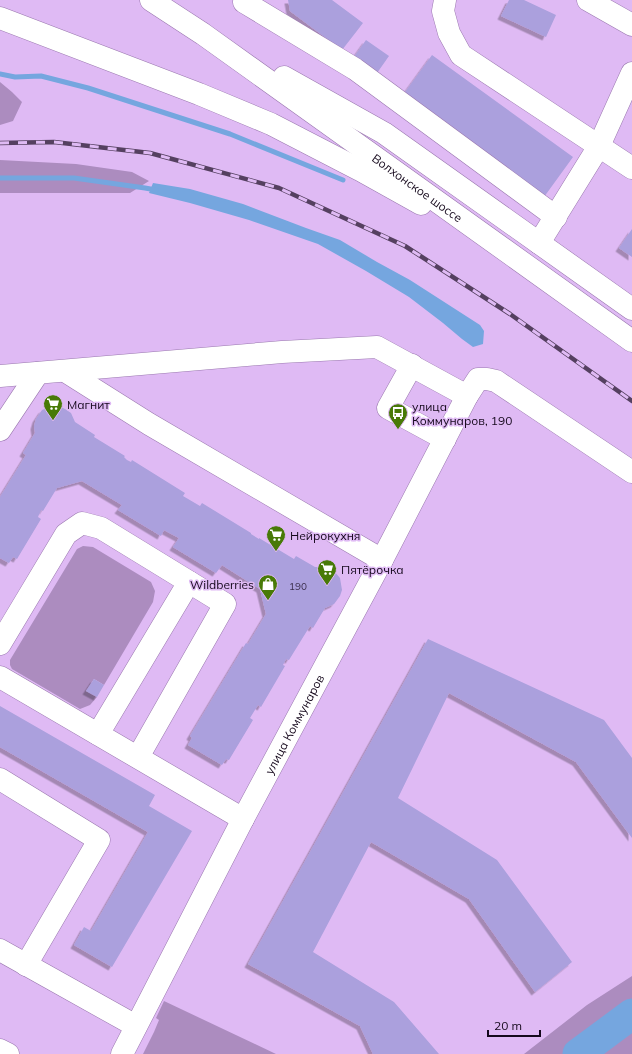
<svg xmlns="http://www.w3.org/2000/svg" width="632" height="1054" font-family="Mulish,sans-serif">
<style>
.green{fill:#ac8cbf}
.water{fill:#75a6df}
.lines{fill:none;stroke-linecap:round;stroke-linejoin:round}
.stream{stroke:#75a6df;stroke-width:5}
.river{stroke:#75a6df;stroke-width:31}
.building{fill:#aba0dd;filter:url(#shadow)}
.minor-casing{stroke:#9a78af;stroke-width:23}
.major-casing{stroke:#9a78af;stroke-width:23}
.minor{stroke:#fff;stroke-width:22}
.major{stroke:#fff;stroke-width:22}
.rail-casing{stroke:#554060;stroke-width:4.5}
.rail{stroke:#dfbaf4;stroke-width:3;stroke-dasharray:9;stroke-linecap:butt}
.labels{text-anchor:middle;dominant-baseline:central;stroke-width:3;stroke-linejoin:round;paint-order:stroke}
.number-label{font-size:10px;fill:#3a2e4c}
.street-label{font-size:12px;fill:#15081c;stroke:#dfbaf4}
.poi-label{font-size:12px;fill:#15081c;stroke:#dfbaf4;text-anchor:start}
</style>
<defs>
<filter id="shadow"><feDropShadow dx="-3.5" dy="3.5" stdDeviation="0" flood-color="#0004"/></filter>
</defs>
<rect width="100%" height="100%" fill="#dfbaf4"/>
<path class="green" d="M0 82 12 92 22 102 13 121 0 125Z
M0 160 76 164 132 172 149 181 130 193H0Z
M83 546 93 547 151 582 155 591 153 602 104 685 94 679 86 691 97 697 90 705 80 709 12 669 10 665V660L77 549Z
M632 976V1005L586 1033 563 1054H524L587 1005Z
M164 1001 276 1054H143L154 1032 159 1020 156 1018Z
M632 1020V1054H589L626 1025Z"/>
<path class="water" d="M153 183 190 189 243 204 306 228 340 240 377 262 410 280 480 325 484 331 483 344 473 347 462 339 443 323 409 297 366 271 318 244 249 220 190 203 149 193Z"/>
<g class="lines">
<path class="stream" d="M0 74 15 77 41 76 88 88 230 134 343 180
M0 178H74L145 188 156 190"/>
<path class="river" d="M578 1054 632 1014"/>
</g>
<path class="building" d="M288 0H332L363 23 342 50 290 11Z
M509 0H524L556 15 546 37 501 16Z
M366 40 389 56 377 73 354 57Z
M432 55 573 157 544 197 403 95Z
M632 229V257L619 248Z
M52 406H59L65 409 71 413 75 422 95 435 94 437 125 456 124 457 127 460 131 462 132 460 185 493 183 496 200 506 202 503 251 533V534L259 539V538L294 559 296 556 315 567H325L334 571 340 578 342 590 340 596 334 604 325 608 313 628 310 626 289 660 286 659 283 665 285 666 261 707 258 705 250 718 253 720 229 760 226 759 222 765 188 745 192 738 190 736 246 643 248 644 266 614 260 589 222 565 216 573 173 547 179 538 164 530 161 536 118 510 122 505 82 481 57 488 43 511 41 510 38 517 41 519 17 559 13 557 9 563 0 558V497L26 455 23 453 35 433 34 426 36 419 42 410Z
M428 639 604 720 632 758V838L576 762 449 693 398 798 497 860 572 962 535 992 469 899 371 842 313 952 394 1002 439 1054H373L360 1026 248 964Z
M94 679 104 685 97 697 86 691Z
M0 706 155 795 149 806 192 831 112 967 74 945 84 927 91 931 148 832 0 747Z"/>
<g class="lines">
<g class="minor-casing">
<g id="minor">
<path d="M247 0 244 2 355 69 556 217"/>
<path d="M445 0 443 11 449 33 461 55 632 168"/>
<path d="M588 0 632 25"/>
<path d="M539 243 599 146 632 73"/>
<path d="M412 365 388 408 445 439"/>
<path d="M65 371 149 424 382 560"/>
<path d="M0 376 282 352 377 347 467 396"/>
<path d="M0 430 38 373"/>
<path d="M0 644 66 534 82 523 101 528 225 604 138 757"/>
<path d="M0 677 243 819"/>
<path d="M98 734 189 582"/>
<path d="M0 779 99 840 26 965"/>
<path d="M0 950 136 1026"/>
<path d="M0 1050 8 1054"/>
<path id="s1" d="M122 1054 243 819 382 560 467 396 478 379H487L496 381 632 472"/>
</g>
</g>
<g class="major-casing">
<g id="major">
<path id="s2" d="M151 0 203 34 632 341"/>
<path d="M0 18 199 94 271 124 360 170 421 204"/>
<path d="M284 77 384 133 632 309"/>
</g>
</g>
<use href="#minor" class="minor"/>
<use href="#major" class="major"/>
<g class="rail-casing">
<path id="rail" d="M0 143 54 142 150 153 279 188 405 246 510 314 632 401"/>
</g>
<use href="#rail" class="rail"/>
</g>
<defs>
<g id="supermarket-pin" transform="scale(1)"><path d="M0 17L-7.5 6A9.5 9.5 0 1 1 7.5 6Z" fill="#487a07" stroke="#dfbaf4"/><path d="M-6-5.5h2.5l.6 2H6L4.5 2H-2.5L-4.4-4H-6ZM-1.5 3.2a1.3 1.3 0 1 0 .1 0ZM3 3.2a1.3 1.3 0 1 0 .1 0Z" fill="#fff"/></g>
<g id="bus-pin" transform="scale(1)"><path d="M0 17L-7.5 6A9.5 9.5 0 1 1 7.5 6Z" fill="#487a07" stroke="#dfbaf4"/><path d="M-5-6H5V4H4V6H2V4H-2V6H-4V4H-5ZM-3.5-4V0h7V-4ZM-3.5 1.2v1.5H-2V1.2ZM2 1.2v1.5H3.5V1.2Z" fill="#fff"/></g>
<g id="shop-pin" transform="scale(1)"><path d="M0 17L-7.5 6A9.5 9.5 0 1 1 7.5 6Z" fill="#487a07" stroke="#dfbaf4"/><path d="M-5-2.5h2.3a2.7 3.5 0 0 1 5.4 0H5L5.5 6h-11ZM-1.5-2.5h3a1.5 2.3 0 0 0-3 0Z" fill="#fff"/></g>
</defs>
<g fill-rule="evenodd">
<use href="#supermarket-pin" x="53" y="404"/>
<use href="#bus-pin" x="398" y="413"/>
<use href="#supermarket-pin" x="276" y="535"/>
<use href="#supermarket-pin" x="327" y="569"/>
<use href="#shop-pin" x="268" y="584"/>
</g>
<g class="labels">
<g class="number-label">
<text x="298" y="586">190</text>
</g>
<g class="street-label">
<text stroke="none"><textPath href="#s2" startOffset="326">Волхонское шоссе</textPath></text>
<text stroke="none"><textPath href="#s1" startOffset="372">улица Коммунаров</textPath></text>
</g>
<g class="poi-label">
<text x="67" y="404">Магнит</text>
<text x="412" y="406">улица<tspan x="412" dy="14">Коммунаров, 190</tspan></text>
<text x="290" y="535">Нейрокухня</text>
<text x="341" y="569">Пятёрочка</text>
<text x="254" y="584" text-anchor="end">Wildberries</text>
</g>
</g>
<path d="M488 1030v6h52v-6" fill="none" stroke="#15081c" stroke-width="2"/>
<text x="494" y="1030" font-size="12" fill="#15081c" stroke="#dfbaf4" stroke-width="3" paint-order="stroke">20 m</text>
</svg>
